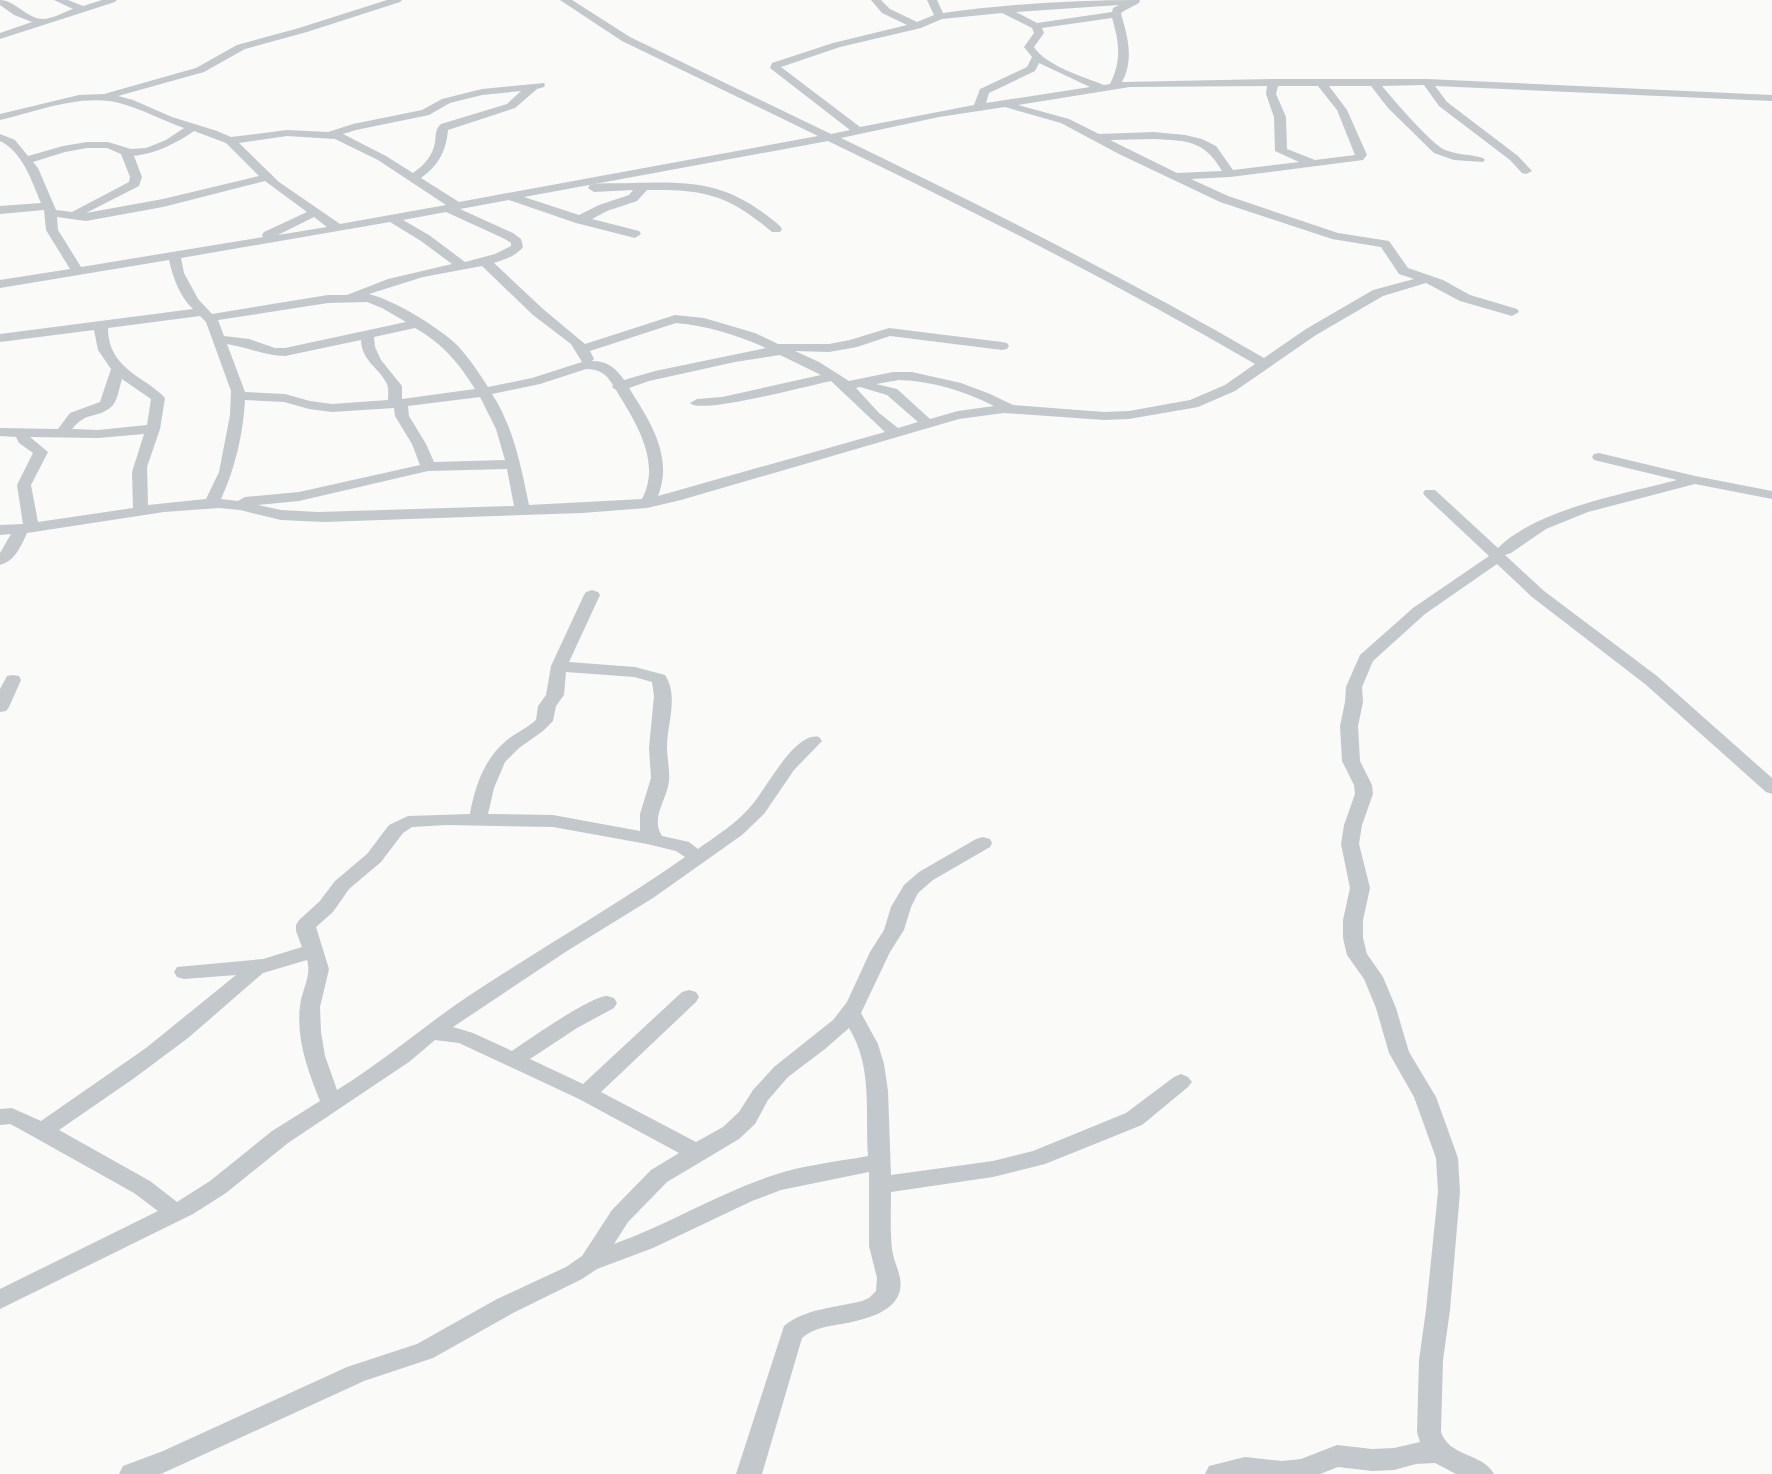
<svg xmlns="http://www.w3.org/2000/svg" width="1772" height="1474" font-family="'Nunito Sans',sans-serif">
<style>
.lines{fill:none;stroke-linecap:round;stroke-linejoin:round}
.minor{fill:#c3c8cc;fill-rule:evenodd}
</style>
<rect width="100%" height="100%" fill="#fafaf8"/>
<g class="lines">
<path class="minor" d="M0 0C15 0 27 19 43 19 52 19 64 12 73 9L54 0H68L83 6 102 0H117L115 2 0 39V33L32 22 14 15 0 5Z
M387 0H402L400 2 307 32 245 49 204 72 118 96 133 100 172 117 217 131 231 137 287 130 328 132 353 124 422 110 442 99 482 89 544 83 545 85 544 87 537 89 515 108 448 130C446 151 439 165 421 178L459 202 818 136 622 41 560 0H572L630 37 831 134 850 130 770 68 772 63 833 43 907 25 882 13 871 0H881L890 9 917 22 934 15 927 0H937L943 13C1008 4 1075 0 1140 0L1139 3 1122 12 1121 14C1128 37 1134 60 1122 82L1273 79H1427L1772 95V101L1435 86 1447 102 1518 156 1532 171 1526 174 1522 173 1510 160 1439 106 1424 85 1382 86C1393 99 1431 144 1445 150 1457 155 1470 154 1483 158L1485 160 1483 162 1454 160 1434 153 1388 108 1371 86H1329L1347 110 1367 155 1363 160 1230 177 1191 179 1228 196 1338 233 1389 241 1408 268 1443 280 1470 295 1517 309 1519 312 1512 316 1460 301 1426 283 1383 296 1316 335 1235 391 1198 407 1129 419 1104 420 1004 413 959 419 681 500 647 508 582 513 324 522 281 520 240 510 219 508 164 512 27 533C21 546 15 561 0 565V553L11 534 0 535V525L23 524 17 485 33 453 19 443 16 437 0 436V428L58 429 70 413 100 402 111 369 98 350 94 330 0 342V334L193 309C180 297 173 278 169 260L0 288V280L70 269 46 230 44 210 0 214V206L41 203C32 182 23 152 0 141V134L15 140 28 156 63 146 87 142H108L131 149 146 148 166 140 184 128C164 121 146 111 126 105 86 91 39 111 0 120V114L79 95 104 94 196 68 237 45 299 28ZM1119 5 1113 8 1112 12 1037 23 1016 12ZM1002 13 1032 28 1034 33 1024 47 1032 57 1027 67 980 89 974 105 860 127 781 67 840 47 921 28 942 19ZM1112 18C1119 40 1122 62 1110 84L1104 85C1084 77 1046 66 1034 47L1044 33 1042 28ZM1039 63 1090 87 986 103 989 93 1035 71ZM1267 86 1266 94 1274 117 1275 151 1299 162 1233 170 1216 146 1202 139 1185 135 1154 132 1099 134 1069 119 1018 105 1130 87ZM1278 86H1318L1337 110 1355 155 1315 160 1287 149 1286 117 1276 94ZM521 91 507 104 441 124C435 129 436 135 435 143 432 157 424 165 413 173L386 156 343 134 356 130 429 115 450 103 482 95ZM1005 107 1061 123 1119 154 1220 202 1332 239 1381 247 1399 274 1414 279 1373 290 1306 329 1264 358C1126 278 984 207 841 138L939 117ZM194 131 226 143 259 176 163 199 86 213 139 186 142 177 134 156C157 153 175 144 194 131ZM287 136 335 139 378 160 446 205 340 224 279 182 239 143ZM1154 139C1188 141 1204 140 1222 171L1177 173 1110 140ZM828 141C973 211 1116 283 1255 364L1225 385 1190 400 1129 411 1104 412 1013 405 990 394 961 383 912 372H893L849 381 819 362 795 351 829 352 857 347 890 336 1002 350 1007 349 1009 346 1007 343 1002 342 889 328 850 340 829 344H778L755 333 704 318 675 315 585 344 543 309 494 263C504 260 516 256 523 247L521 239 513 233 460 209 509 200 576 223 635 238 641 234 639 231 592 219 607 211 637 201 647 190C703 189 728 194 772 232H780L782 229 780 226C730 183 697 181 633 183 619 184 603 182 590 185L588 188 594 192 633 190 629 195 599 205 579 215 524 197ZM87 148H107L121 154 130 177 129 182 72 212 56 210 38 168 33 162 65 152ZM265 181 307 212 264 232 262 235 263 237 81 267 58 230 57 217 86 221 163 207ZM446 212 505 239 511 243V246L495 254 465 262 429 235 403 220ZM314 217 327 227 278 235ZM390 222 421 241 452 264 388 279 347 295H328L212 314 198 299 184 273 181 258ZM482 266 533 315 571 344 582 362 532 378 488 387C479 373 469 358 458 346 440 328 394 300 369 294L423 277ZM367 302 382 308 406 322 285 348H275L249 339 224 336 218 320 328 303ZM200 316 206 322 231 391 230 415 219 472 206 499 148 505 147 467 160 429 165 398C160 392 153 388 147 383 125 369 108 356 108 328ZM676 323C708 326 737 335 766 348L655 371 624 380C616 368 607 361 592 361L594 359 590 351ZM415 328C443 344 458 362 475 389L402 399V386L381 360 375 347 374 337ZM361 340C362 362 379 367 387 384 389 389 388 395 388 400L332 404 310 401 285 394 245 392 227 344C247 347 265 356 285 356ZM780 355 821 375 722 397 697 399 690 403C699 415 811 385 831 381L885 432 658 496C674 456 649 420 629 388L649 381 735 362ZM586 369C600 369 606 374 613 385L612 387 616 390C635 421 662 462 642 499L529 505C521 467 514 428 492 394L540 384ZM122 379 151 399 147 425 98 430 72 429C87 411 95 419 110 408 118 402 119 388 122 379ZM899 380C933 381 964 391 994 406L958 411 930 419 897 389 876 384ZM860 387 887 395 918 422 898 428 879 413 856 388ZM480 397 496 429 505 460 434 462 426 444 409 416 408 406ZM245 400 284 402 309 409 332 412 394 408 395 416 412 444 420 465 299 492 245 497 238 501 221 499C235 468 243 435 245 400ZM144 434 132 472 133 508 38 522 31 485 48 452 30 437 98 438ZM507 469 514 506 318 512 281 510 258 505 299 501 428 471Z
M1599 453 1695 476 1772 491V499L1695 484 1588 512 1546 529 1511 553 1505 555 1544 591 1657 676 1772 778V794L1766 792 1645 684 1532 597 1497 564 1425 614 1373 661 1362 687 1363 702 1358 726 1360 761 1372 785 1373 794 1362 825 1359 844 1370 888 1363 920V938L1367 954 1383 977 1396 1008 1409 1052 1436 1097 1458 1158 1460 1192 1450 1310 1443 1360 1441 1432C1449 1457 1483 1453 1494 1474H1456L1435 1463 1416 1464 1394 1470 1372 1471 1338 1467 1320 1474H1205L1209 1466 1245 1457 1282 1461 1301 1459 1337 1445 1372 1449 1394 1448 1420 1442 1417 1432 1419 1360 1426 1310 1438 1192 1436 1158 1414 1097 1389 1053 1376 1008 1364 979 1347 955 1343 938V920L1350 888 1341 844 1344 825 1355 794 1354 785 1342 761 1340 726 1345 702 1346 687 1360 655 1413 608 1489 556 1425 496 1423 493 1425 490H1435L1498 548C1537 509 1624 494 1677 480L1594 460 1592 457 1594 454Z
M592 590 598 592 600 595 569 662 635 667 665 675C679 696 667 724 667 747 667 758 670 770 669 781 667 800 650 818 662 836L689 842 698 849C716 836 737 823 752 805 766 789 795 731 819 737L822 741 794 770 764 814 742 835 653 898 567 951 453 1027 473 1033 512 1051C528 1040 591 996 607 996 608 996 613 998 614 998L617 1003 614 1008 577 1028 530 1059 583 1084 682 992 689 990 696 992 699 997 696 1002 601 1092 696 1142 723 1127 739 1112 753 1090 774 1067 833 1020 847 1002 870 952 884 930 891 907 904 885 919 872 976 839 983 837 990 839 992 843 990 847 933 880 918 893 911 907 904 930 890 952 861 1013 878 1044 884 1064 888 1091 891 1175 993 1161 1033 1151 1126 1113 1174 1077 1181 1074 1188 1077 1192 1082 1188 1087 1142 1125 1045 1164 993 1177 891 1192C891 1211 890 1230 892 1249 893 1259 898 1268 900 1278 905 1306 877 1316 856 1321 837 1326 817 1325 802 1338L762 1474H736L784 1326C806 1308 835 1308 862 1301L869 1298 876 1291 877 1278 869 1246V1172L781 1190 752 1201 653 1248 597 1269 582 1279 513 1313 433 1358 364 1381 161 1474H119L123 1466 163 1451 347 1367 417 1344 497 1299 566 1267 582 1256 612 1210 651 1170 679 1153 579 1099 459 1043 435 1040 409 1062 288 1143 226 1193 193 1214 0 1309V1289L158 1211 134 1193 16 1127 10 1124 0 1125V1109L12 1108 41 1121 146 1048 236 975 184 979 177 977 174 972 177 967 263 959 302 947 296 931V925L299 920 319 902 335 881 367 854 389 825 408 816 470 814C475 786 484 759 507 740 516 733 527 728 536 720L538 706 546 695 551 666 584 595 586 592ZM566 672 634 677 652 682 654 696 649 748 651 778 640 814V831L553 815 488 814 494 788 505 762 519 748 543 731 553 721 556 706 564 695ZM447 825 553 827 647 844 676 851 685 857C615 906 541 948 470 995 425 1025 384 1061 337 1090L325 1056 321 1032 320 1007 329 969 316 927 333 912 349 889 381 862 403 833 412 827ZM307 960C312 976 302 989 300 1006 296 1039 308 1071 320 1101L272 1131 210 1181 177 1202 150 1181 59 1130 133 1079 188 1038 263 973ZM849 1028C873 1067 865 1112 868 1156 836 1162 802 1165 771 1176 717 1194 667 1225 614 1244L628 1222 667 1182 739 1139 755 1124 768 1100 788 1077 825 1049Z
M13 675 19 676 21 680 9 707 6 711 0 712V689L7 676Z"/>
</g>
</svg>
